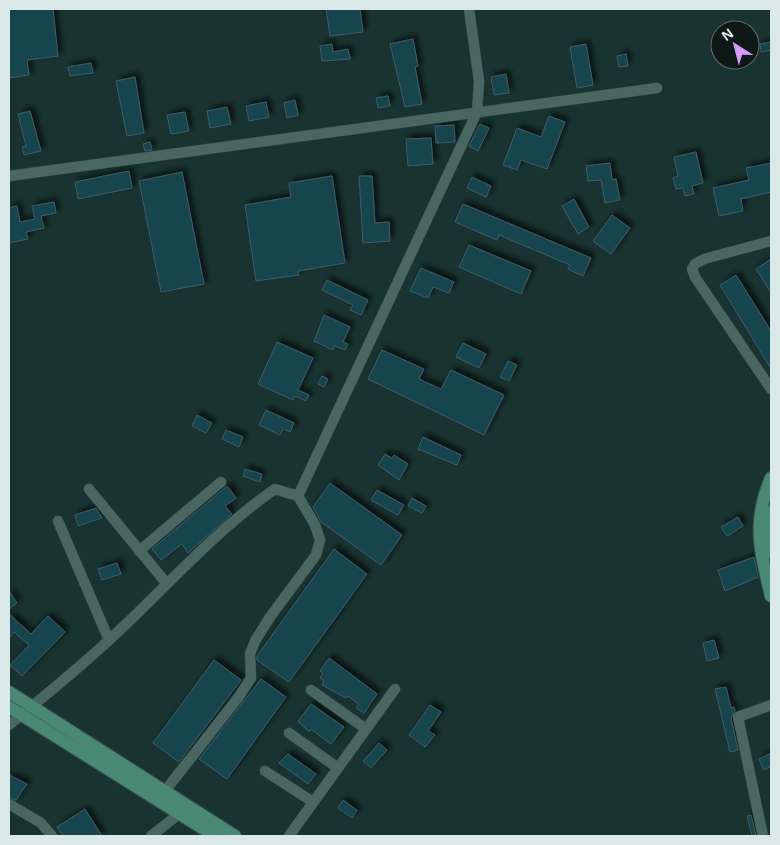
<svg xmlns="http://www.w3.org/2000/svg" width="780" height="845" font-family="Arial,sans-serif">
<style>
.building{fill:#16454e;stroke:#415c62;filter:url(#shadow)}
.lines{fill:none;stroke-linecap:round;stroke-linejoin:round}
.minor-casing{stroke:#39514f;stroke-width:11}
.major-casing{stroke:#39514f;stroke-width:14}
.minor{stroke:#4a6663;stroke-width:10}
.major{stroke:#498872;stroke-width:12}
</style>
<defs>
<filter id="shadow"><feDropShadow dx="4" dy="-4" stdDeviation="2.5" flood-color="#0009"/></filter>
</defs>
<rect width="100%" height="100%" fill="#183331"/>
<path class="building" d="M9 9H53L58 56 27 60 29 75 9 78Z
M326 9H360L363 32 330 36Z
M413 39 418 66 415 67 422 104 405 107 390 44Z
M771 42V50L761 52 760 44Z
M332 44 333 52 348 49 350 59 322 61 320 46Z
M586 44 593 85 577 88 570 47Z
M626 54 628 66 619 67 617 56Z
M91 63 93 73 70 76 68 67Z
M506 74 509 93 494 95 491 77Z
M135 77 144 133 127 136 116 81Z
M388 96 390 106 378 108 376 98Z
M295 100 298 115 287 118 284 103Z
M266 102 269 117 249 121 246 106Z
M227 107 231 124 210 128 207 111Z
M30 111 41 151 24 155 22 147 26 146 18 114Z
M185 112 189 131 171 134 167 115Z
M549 116 565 122 547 169 521 160 517 170 503 165 517 128 541 137Z
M480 124 489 128 478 151 469 146Z
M454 125 455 142 436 143 435 126Z
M431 138 433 164 408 166 406 139Z
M150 142 152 150 145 151 143 144Z
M696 152 703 183 692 186 694 194 685 196 683 188 676 189 673 178 678 176 674 157Z
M610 163 612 180 616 179 620 200 605 203 601 180 588 181 586 166Z
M771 163V192L741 199 743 211 719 216 713 188 749 180 746 168Z
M129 171 132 188 78 199 75 182Z
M182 172 204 284 161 292 139 181Z
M332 176 345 263 298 271 299 275 256 281 245 205 291 197 289 183Z
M359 176H372L375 223 389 222 390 241 363 243Z
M472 177 491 186 486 197 467 188Z
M574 199 589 227 578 234 562 206Z
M54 202 56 213 41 216 44 228 26 232 28 239 9 243V208L17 206 20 222 35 219 32 206Z
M463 204 591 258 583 276 568 269 570 265 499 235 497 240 455 222Z
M612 215 630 228 611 254 593 241Z
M469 245 531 271 521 294 459 267Z
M771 259V293L756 269Z
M421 268 454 282 449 293 433 287 428 298 410 291Z
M736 275 771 331V369L720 285Z
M327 280 368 300 361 315 350 310 353 305 322 290Z
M324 315 350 327 343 342 348 344 345 350 335 346 333 350 314 341Z
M277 342 313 358 298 390 309 395 306 401 295 396 293 400 258 384Z
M463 343 486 354 479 368 456 357Z
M382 350 424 369 419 379 441 389 451 370 504 395 484 435 368 379Z
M508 361 517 365 509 381 500 377Z
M322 376 328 379 324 387 318 384Z
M266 410 294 423 290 432 283 429 280 435 259 425Z
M197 415 212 423 206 433 192 426Z
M226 430 243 437 239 447 222 439Z
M423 437 461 455 457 465 418 449Z
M385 454 392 458 394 455 408 464 399 480 378 465Z
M245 469 262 474 260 482 243 476Z
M330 483 402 535 381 565 321 522 313 507Z
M227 486 236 498 225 506 232 514 188 553 182 544 161 560 152 549Z
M377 490 404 505 398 515 371 500Z
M412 498 426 506 422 513 408 506Z
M96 508 102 518 78 526 75 515Z
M738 517 743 526 727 536 721 527Z
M334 549 367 574 289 682 257 660V656Z
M754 557 758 577 725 591 718 570Z
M117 563 121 574 102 580 98 569Z
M9 591 17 603 9 609Z
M9 614 31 634 48 616 65 632 22 676 10 665 29 645 14 632 9 638Z
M714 640 719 658 707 661 703 643Z
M329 658 377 694 364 713 356 708 359 704 348 696 346 698 322 685 324 681 320 678 323 673 320 671Z
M214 660 241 680 179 762 153 743Z
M261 679 286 697 227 779 199 759Z
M726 687 731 708 734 707 735 711 731 718 738 750 730 752 715 689Z
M311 704 344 727 331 744 311 729 309 732 298 721Z
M430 705 441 712 428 731 435 735 425 747 409 735Z
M379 743 387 750 371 768 363 761Z
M771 753V766L764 770 759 759Z
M288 754 316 774 308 784 279 763Z
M9 775 27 784 16 800 9 797Z
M343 800 357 810 352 818 338 808Z
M85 809 102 836H63L57 827Z
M751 815 756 836H752L747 816Z"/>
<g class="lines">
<g class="minor-casing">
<path id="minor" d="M9 176 657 88
M771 241 704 259 695 264 692 269 695 277 771 389
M89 489 167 584
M298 496 477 112 479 81 469 9
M58 521 109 640
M139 551 221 482
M311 690 366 729
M9 725C42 698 77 670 108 641 164 590 213 532 275 489L298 496 315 525 320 540 316 555 270 617 255 641 250 654 251 678 238 698 161 796
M289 733 338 768
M265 771 313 802
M9 804 41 823 52 836
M151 836 179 814
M289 836 395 689
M763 836 738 717 771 705"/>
</g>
<g class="major-casing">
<path id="major" d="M771 478C752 523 760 550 771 596
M771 512 769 543 771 552
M9 692 235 836
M9 707 215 836"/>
</g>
<use href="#minor" class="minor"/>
<use href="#major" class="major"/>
</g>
<rect width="780" height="845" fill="none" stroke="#dae9e7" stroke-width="20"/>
<g transform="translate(735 45) rotate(324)"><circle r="24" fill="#0d1817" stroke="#5f6c6a"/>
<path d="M0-4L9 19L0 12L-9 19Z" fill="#d59bfa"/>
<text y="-8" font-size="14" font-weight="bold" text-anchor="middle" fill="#dae9e7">N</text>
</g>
</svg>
